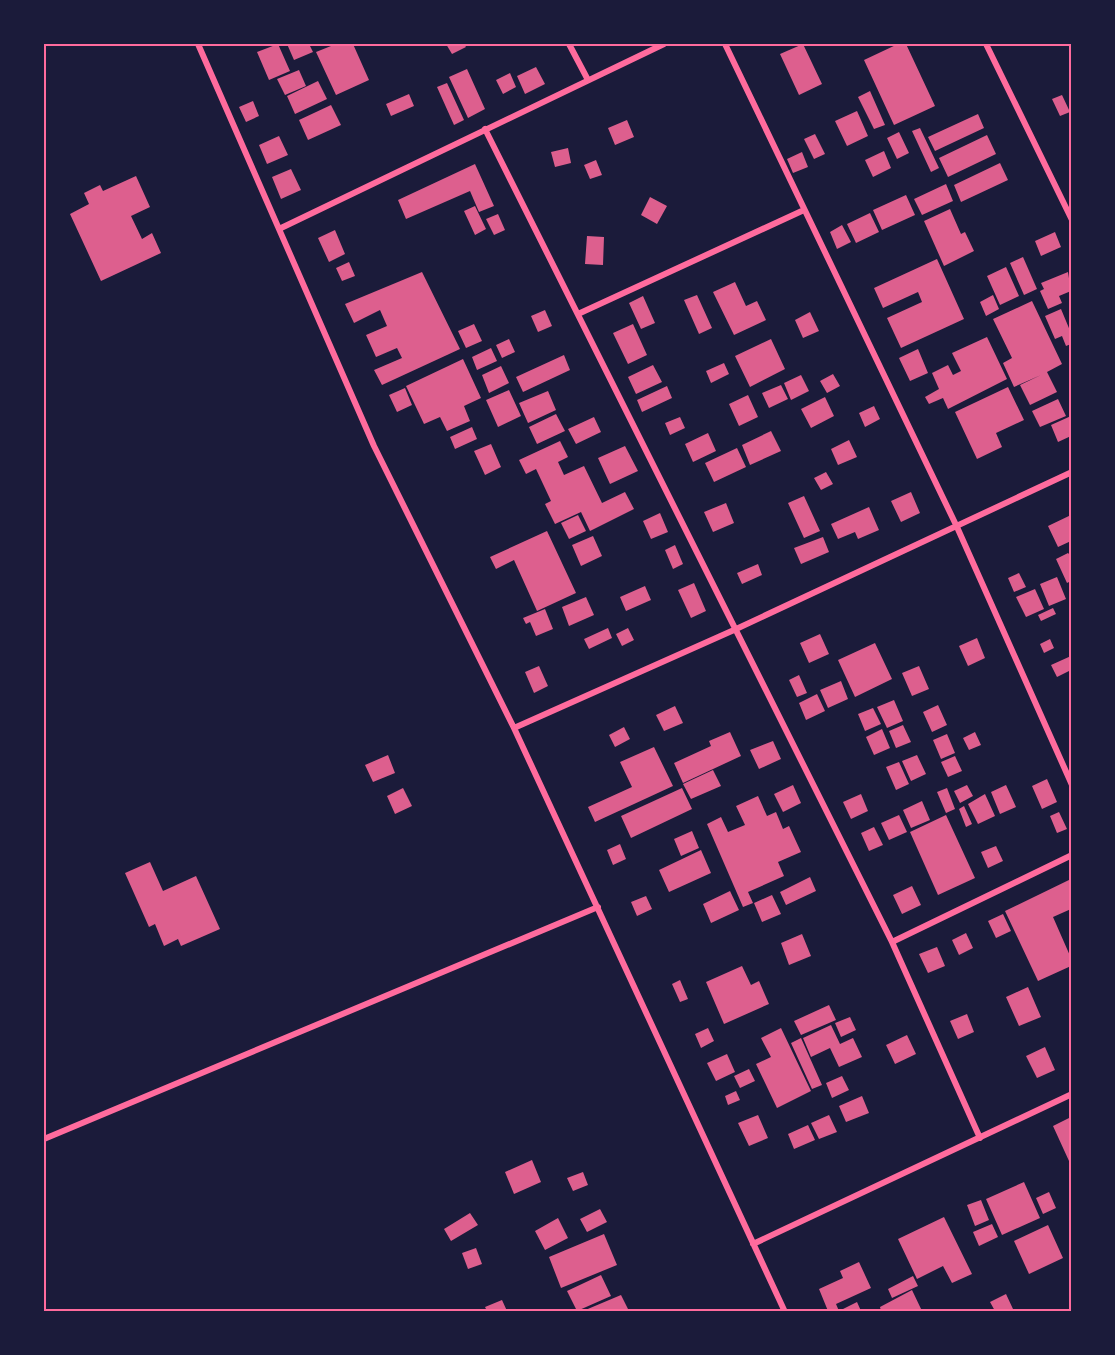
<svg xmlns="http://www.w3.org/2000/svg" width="1115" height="1355" font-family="Mulish,sans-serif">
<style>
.building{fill:#dd5f8e}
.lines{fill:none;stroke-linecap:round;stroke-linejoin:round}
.minor{stroke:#ff6b9d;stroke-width:6}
.neatline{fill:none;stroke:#ff6b9d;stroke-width:2}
</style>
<rect width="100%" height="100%" fill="#1b1b3a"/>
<path class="building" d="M278 44 290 71 269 80 257 52Z
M287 44H309L313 52 294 60Z
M336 44H353L369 80 336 95 316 52Z
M446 44H464L466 47 452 54Z
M803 44 822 84 799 95 780 54Z
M898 44H906L935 106 894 125 864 60Z
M536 67 545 84 525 94 517 76Z
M467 69 485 109 468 118 449 77Z
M299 70 306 86 285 95 277 79Z
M510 73 516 87 503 94 496 80Z
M318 81 327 99 295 114 287 96Z
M447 83 464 120 454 125 437 87Z
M870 91 885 125 874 129 858 97Z
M409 94 414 106 391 116 386 104Z
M1062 95 1070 112 1060 116 1052 99Z
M253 101 259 116 246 122 239 107Z
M331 105 341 125 308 140 299 120Z
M857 111 868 136 847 146 835 121Z
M978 114 984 128 935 151 928 137Z
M627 120 634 137 615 145 608 128Z
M920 128 939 168 931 172 912 131Z
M899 132 909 153 897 159 887 138Z
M815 134 825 154 814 159 804 139Z
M987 135 996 154 948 177 939 158Z
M279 136 288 155 267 164 259 145Z
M568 148 571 163 555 167 551 152Z
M884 151 891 168 873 177 865 160Z
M802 152 808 167 793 173 787 159Z
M596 160 602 175 590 179 584 165Z
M1000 163 1008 180 961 202 954 185Z
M475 164 494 206 479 212 470 191 406 219 398 200Z
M291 169 301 190 281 199 272 177Z
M136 176 150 207 131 216 142 239 152 233 161 253 101 281 70 214 89 204 84 193 100 185 103 191Z
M946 184 953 201 922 215 914 199Z
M906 195 915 215 882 230 873 210Z
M650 197 667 206 657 224 641 215Z
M475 206 486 229 475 235 464 211Z
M950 209 961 234 965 232 974 251 944 266 924 221Z
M870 213 879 232 856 243 847 224Z
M498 214 505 230 494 235 486 219Z
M842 225 851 242 837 249 830 232Z
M335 230 345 254 329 262 318 238Z
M1055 232 1061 247 1041 256 1035 241Z
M587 236 604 237 603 265 585 264Z
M1023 257 1037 289 1024 295 1010 263Z
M937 259 964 319 901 348 887 318 922 302 918 292 883 308 874 288Z
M349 262 355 276 342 281 336 268Z
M1006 267 1019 296 1000 305 987 276Z
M422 272 460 349 382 385 374 370 402 358 397 348 376 357 366 335 387 326 380 310 354 323 345 304Z
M1068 272 1071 291 1059 296 1062 303 1048 309 1040 291 1044 289 1041 283Z
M735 282 746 306 757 301 766 320 734 335 713 292Z
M697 295 712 328 699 334 684 300Z
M993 295 999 309 986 316 980 302Z
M643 296 655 323 641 329 629 303Z
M1032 301 1062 364 1047 372 1057 392 1030 405 1020 385 1041 375 1014 387 1003 363 1012 358 993 319Z
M1061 309 1071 333V344L1066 346 1062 336 1055 339 1045 316Z
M545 310 552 326 538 332 531 316Z
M810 312 819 331 803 338 795 320Z
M474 324 482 341 466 348 458 331Z
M633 324 647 355 628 364 613 333Z
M987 337 1007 379 948 409 943 398 929 404 925 397 939 389 932 373 948 365 953 375 961 371 952 353Z
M509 339 515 352 502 358 496 345Z
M771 339 785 369 750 387 735 356Z
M491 348 497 361 477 370 472 357Z
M918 349 928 373 910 381 899 358Z
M564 355 570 370 523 392 516 377Z
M463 359 481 398 464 406 470 421 447 431 440 417 424 424 406 386Z
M724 363 729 374 711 383 706 371Z
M653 365 662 382 636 394 628 377Z
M501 366 509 383 489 393 482 375Z
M833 374 840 386 827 393 820 381Z
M801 375 809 391 791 400 784 383Z
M781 385 788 399 769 408 762 393Z
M667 386 672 398 642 412 637 400Z
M1008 387 1024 420 996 433 1002 447 977 459 955 412Z
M405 388 412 405 397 412 389 395Z
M509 390 521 416 498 427 486 400Z
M548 391 556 410 528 423 519 403Z
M748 395 758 417 739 426 729 404Z
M825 397 834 416 811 428 801 409Z
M1058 399 1066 416 1040 427 1032 411Z
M874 406 880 419 865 427 859 413Z
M556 414 565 431 537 444 529 427Z
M1071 416V436L1058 442 1051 425Z
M594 417 601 432 576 444 568 429Z
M680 417 685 428 670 435 665 423Z
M472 427 477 439 455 449 450 437Z
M771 431 781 451 750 465 742 445Z
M708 433 716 451 693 462 685 444Z
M849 440 857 457 838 465 831 449Z
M560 441 568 457 558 462 564 475 584 466 602 503 625 492 634 509 590 531 581 512 555 524 545 504 551 501 536 469 526 474 519 460Z
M491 444 501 467 485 475 474 451Z
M625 446 638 471 610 484 598 458Z
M737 448 746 467 714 482 705 463Z
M826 472 833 484 821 490 814 478Z
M911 492 920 513 901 522 891 501Z
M804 496 820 531 804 538 788 503Z
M726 503 734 523 713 532 704 512Z
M869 507 879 530 858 539 855 532 838 539 831 524Z
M660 513 668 532 651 539 643 521Z
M578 515 586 531 569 539 561 523Z
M1071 515V541L1058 547 1048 526Z
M547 531 576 593 537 611 514 560 496 569 490 557Z
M593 536 602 556 581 566 572 545Z
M823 537 829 552 801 564 794 548Z
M675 545 683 564 673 569 665 550Z
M1068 553 1071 556V581L1067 583 1056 559Z
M758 564 762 575 742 584 737 573Z
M1019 573 1026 587 1014 592 1008 578Z
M1057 577 1066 599 1049 606 1040 584Z
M694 583 706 611 691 618 678 590Z
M645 586 651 600 626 611 620 597Z
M1035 589 1044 609 1026 617 1016 597Z
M586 597 594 615 569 626 562 607Z
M1053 608 1056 614 1041 621 1038 615Z
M545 609 553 629 536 636 530 622 526 624 523 618Z
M608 628 612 638 589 649 584 639Z
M628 628 634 640 622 646 616 634Z
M820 634 829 654 809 663 800 643Z
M977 638 985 658 968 666 959 646Z
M1050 639 1054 648 1044 653 1040 644Z
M875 643 892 679 855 697 838 660Z
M1071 656V670L1057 677 1051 665Z
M539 666 548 686 534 693 525 672Z
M919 666 929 689 912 696 902 673Z
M799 675 807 693 797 697 789 680Z
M841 681 848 699 828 708 820 690Z
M817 694 825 711 806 720 799 703Z
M894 700 903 721 887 728 877 707Z
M938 705 947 725 932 732 923 712Z
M675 706 683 723 664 731 656 715Z
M873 708 881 724 865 731 858 714Z
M903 725 911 742 896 748 889 731Z
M624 727 630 739 615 747 609 735Z
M882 729 890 748 874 755 866 737Z
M730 732 741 756 683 783 674 763 711 746 709 741Z
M975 732 981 745 969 750 963 738Z
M947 734 955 753 941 759 933 740Z
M773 741 781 759 759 769 750 750Z
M654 747 673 786 595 822 588 807 632 787 620 762Z
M388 755 395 773 373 782 365 765Z
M917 755 926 774 911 781 902 761Z
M955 756 962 771 948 777 941 762Z
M899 762 909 784 896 790 886 767Z
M713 770 721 786 691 799 683 784Z
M1047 779 1057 802 1042 809 1032 786Z
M793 785 801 803 783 812 774 794Z
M967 785 973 796 960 803 954 791Z
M1006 785 1016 807 1000 814 991 792Z
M403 788 412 806 395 814 387 796Z
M682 788 692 809 631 838 621 816Z
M947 788 955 809 946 813 937 792Z
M861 794 868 811 851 819 843 802Z
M985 794 995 816 978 824 968 804Z
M758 796 767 816 776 812 783 829 789 826 801 852 778 862 784 876 748 892 753 903 743 907 707 824 721 817 728 832 745 825 736 806Z
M922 801 930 820 911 828 903 810Z
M964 806 972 824 966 827 959 809Z
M1059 812 1067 829 1057 833 1050 816Z
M899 815 907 832 889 840 881 823Z
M946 815 975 878 938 895 910 832Z
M874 827 883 845 869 851 861 833Z
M692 831 699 848 681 856 674 839Z
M620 844 626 859 613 865 607 850Z
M996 846 1003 861 988 868 981 852Z
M701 850 711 873 669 892 659 870Z
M150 862 163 891 196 876 220 929 181 946 178 939 164 946 155 924 149 927 125 873Z
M810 877 816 891 786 905 780 892Z
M1071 879V909L1053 917 1071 958V966L1038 981 1005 911Z
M912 886 921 905 902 914 893 895Z
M730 891 739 910 711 923 703 904Z
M772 895 781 914 762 922 754 903Z
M646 896 652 909 637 916 631 902Z
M1003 914 1011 931 996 938 988 921Z
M966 933 973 948 959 955 952 940Z
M802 934 811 956 789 965 781 943Z
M937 947 945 966 928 973 919 954Z
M742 966 751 985 759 981 769 1004 724 1024 706 982Z
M680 980 688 999 680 1002 672 984Z
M1028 987 1041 1017 1019 1026 1006 997Z
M829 1005 836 1020 801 1035 794 1021Z
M967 1014 974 1032 958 1039 950 1021Z
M850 1017 856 1030 841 1037 835 1023Z
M831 1025 840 1044 853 1038 862 1057 839 1067 830 1048 811 1057 803 1038Z
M708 1028 714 1041 701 1048 695 1034Z
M781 1028 811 1091 777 1108 756 1064 771 1057 761 1038Z
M907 1035 916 1054 895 1064 886 1045Z
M801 1038 822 1085 812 1089 791 1043Z
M1045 1047 1055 1070 1037 1078 1026 1056Z
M727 1054 735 1072 716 1081 707 1063Z
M749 1069 755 1081 740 1088 734 1076Z
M842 1076 849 1090 832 1098 826 1083Z
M736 1091 740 1100 728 1105 725 1096Z
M862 1096 869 1113 846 1122 839 1106Z
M758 1115 768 1138 749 1146 738 1123Z
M829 1115 837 1132 819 1139 811 1123Z
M1071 1117V1159L1069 1161 1053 1126Z
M808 1125 815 1140 794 1149 788 1134Z
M532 1160 541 1182 514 1194 505 1172Z
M583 1172 588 1185 573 1191 567 1178Z
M1024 1182 1040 1218 1002 1235 986 1199Z
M1049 1192 1056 1208 1043 1214 1036 1198Z
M981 1200 989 1220 975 1226 967 1205Z
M600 1209 607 1222 587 1232 580 1219Z
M470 1213 478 1225 451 1241 444 1229Z
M944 1217 972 1274 952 1283 943 1266 917 1279 898 1239Z
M558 1218 568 1238 545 1250 535 1231Z
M992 1224 998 1237 979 1246 973 1232Z
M1048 1225 1063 1258 1029 1274 1014 1241Z
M604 1234 617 1265 561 1288 549 1257Z
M476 1248 482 1264 468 1269 462 1253Z
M859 1262 871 1288 836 1304 839 1311 857 1302 861 1311H828L819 1289 843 1278 840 1271Z
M601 1275 611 1296 577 1311 567 1291Z
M913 1276 918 1286 892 1298 888 1289Z
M912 1290 922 1311H881L880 1307Z
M1006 1294 1013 1309 995 1311 990 1302Z
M621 1295 629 1311H583Z
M502 1300 507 1311H487L485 1307Z"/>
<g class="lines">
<path class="minor" d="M198 44 374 446 514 728 785 1312
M569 44 588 80
M725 44 957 527 1072 785
M986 44 1072 220
M485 129 892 942 980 1138
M279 229 664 44
M578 314 804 210
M514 728 734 630 1072 472
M892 942 1072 855
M44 1139 598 907
M753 1244 1072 1094"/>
</g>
<rect width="1115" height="1355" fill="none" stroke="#1b1b3a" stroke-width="90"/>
<rect x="45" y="45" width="1025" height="1265" class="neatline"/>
</svg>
